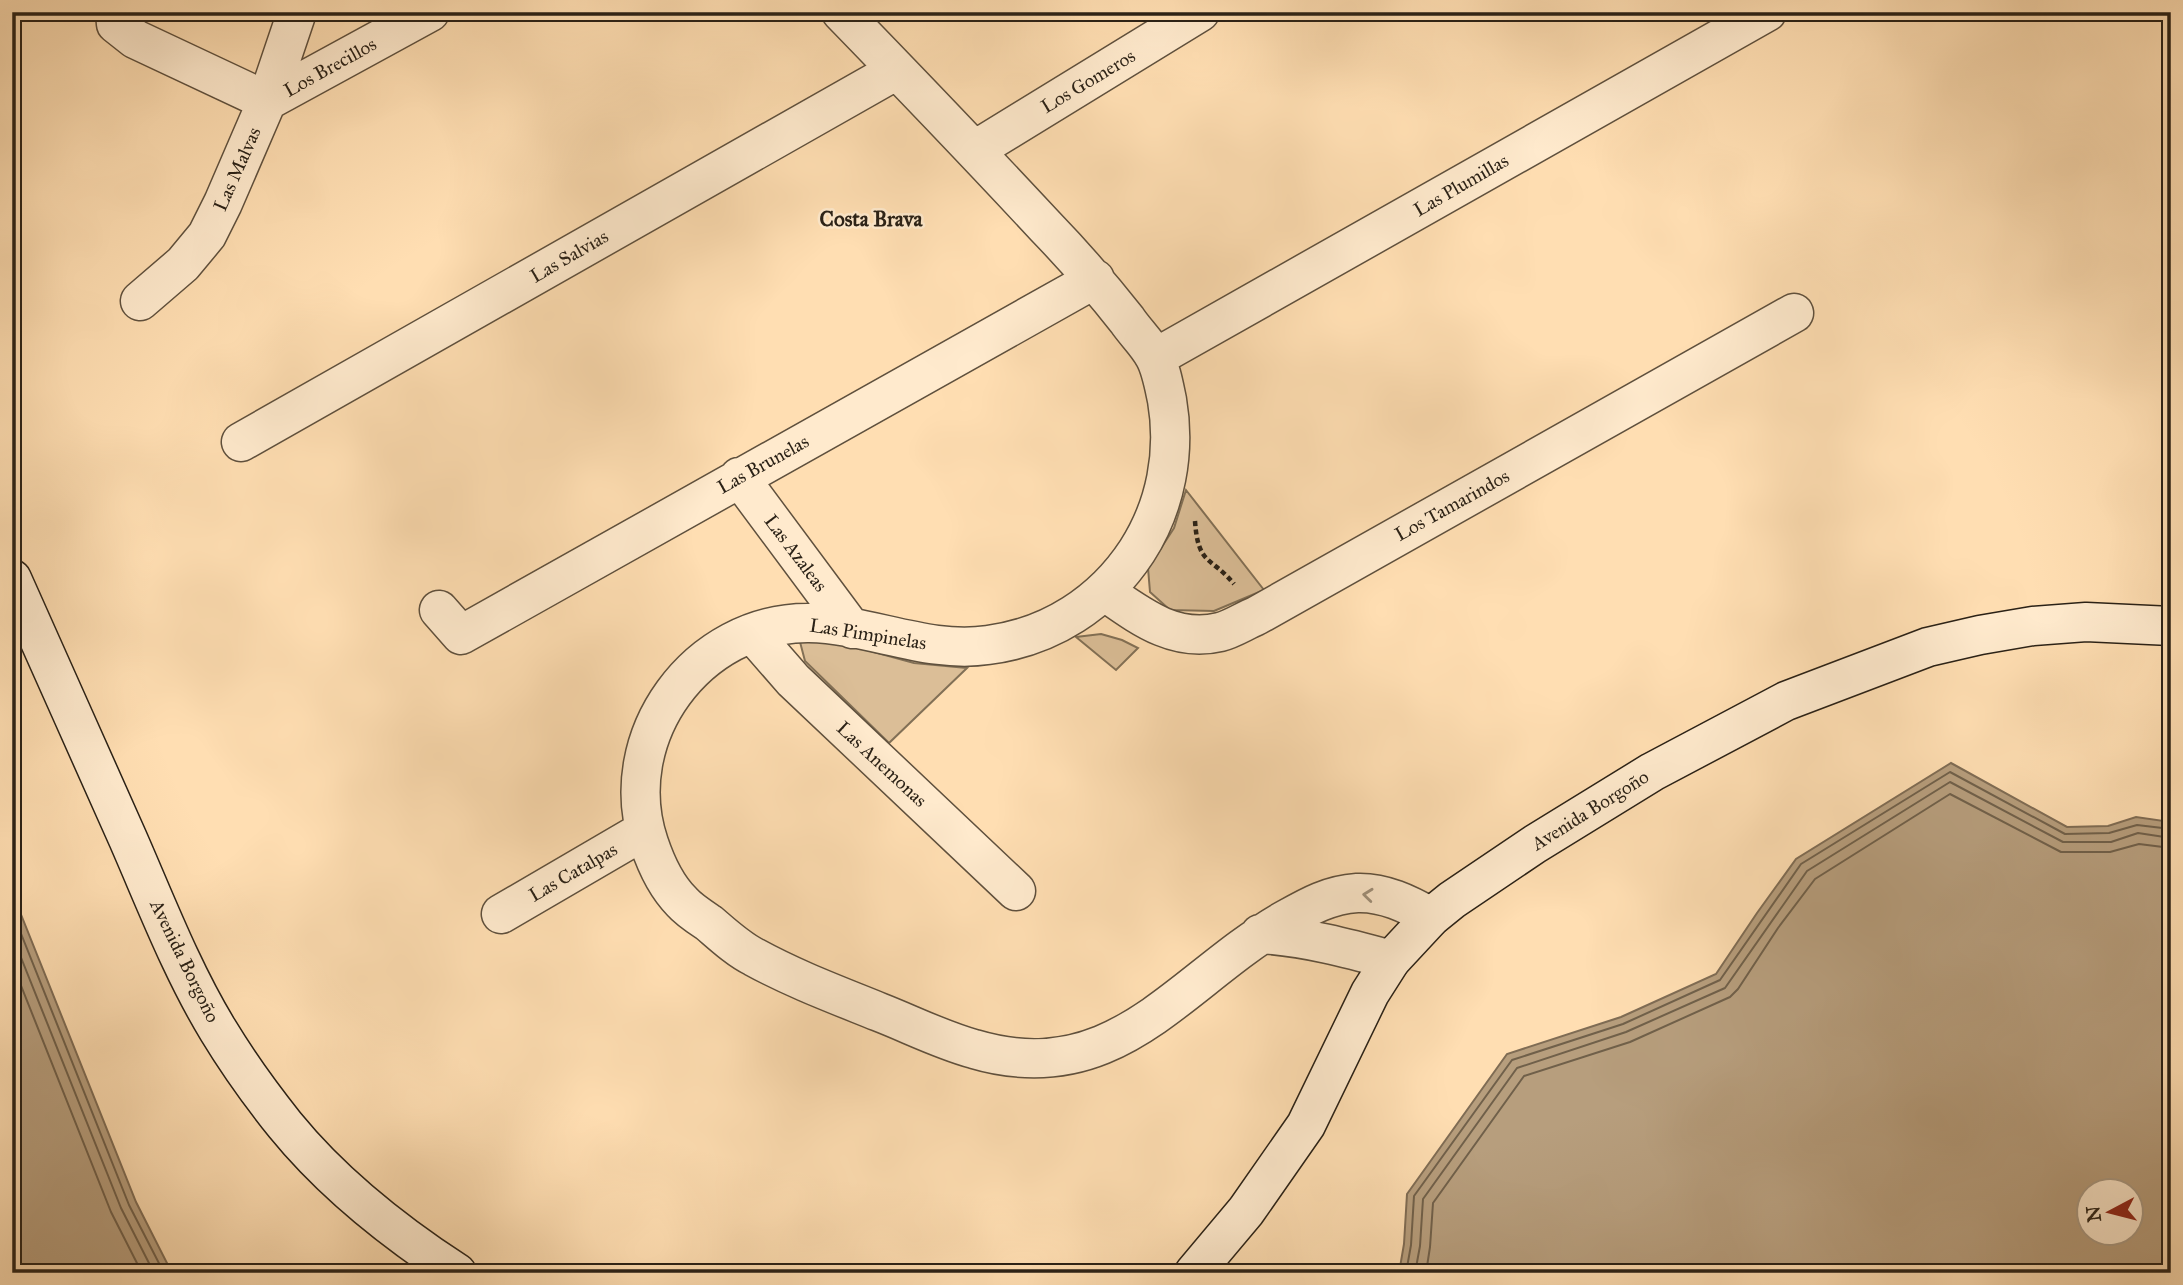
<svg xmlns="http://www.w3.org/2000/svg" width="2183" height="1285" font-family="'IM FELL Great Primer',serif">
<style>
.green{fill:#dbbe97;stroke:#827056;stroke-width:2}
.water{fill:#b79e7d;stroke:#7f6c54;stroke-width:2;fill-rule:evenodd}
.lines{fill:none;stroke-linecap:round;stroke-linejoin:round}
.shore{stroke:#70604a;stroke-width:2}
.street-casing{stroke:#5f503d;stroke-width:41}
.secondary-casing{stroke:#2a2116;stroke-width:41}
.path{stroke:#2a2116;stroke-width:4.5;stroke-dasharray:5 3.5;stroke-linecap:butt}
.street{stroke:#ffeacd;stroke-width:38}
.secondary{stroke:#ffeacd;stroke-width:38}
.oneway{stroke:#9f907b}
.labels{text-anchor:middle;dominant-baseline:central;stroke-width:5;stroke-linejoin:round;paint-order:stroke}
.street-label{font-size:19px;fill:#2a2116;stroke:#ffeacd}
.neighbourhood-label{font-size:21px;font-weight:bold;fill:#2a2116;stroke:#ffeacd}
</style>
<rect width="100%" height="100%" fill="#ffdeb2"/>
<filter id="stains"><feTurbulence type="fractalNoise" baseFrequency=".00286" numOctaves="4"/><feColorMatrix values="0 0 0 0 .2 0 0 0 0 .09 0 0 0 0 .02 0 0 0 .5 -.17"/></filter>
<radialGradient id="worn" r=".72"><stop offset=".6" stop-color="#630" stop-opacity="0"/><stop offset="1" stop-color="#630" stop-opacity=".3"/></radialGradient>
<path class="green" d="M1186 490 1264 590 1214 611 1170 610 1150 592 1148 568 1174 528Z
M1101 634 1122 640 1138 648 1116 670 1076 637Z
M809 639 852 646 914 663 967 668 889 743 805 661 800 642Z"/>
<path class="water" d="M1951 763 2067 827 2108 826 2136 817 2171 822V1273H1399L1404 1244 1407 1194 1507 1054 1621 1017 1716 974 1757 913 1796 859ZM2088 1190H2130V1232H2088Z
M12 892 136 1202 172 1273H12Z"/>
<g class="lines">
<path class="shore" d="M12 911 129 1205 164 1273
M12 935 121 1208 154 1273
M12 963 111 1212 142 1273
M1406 1273 1411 1245 1414 1196 1512 1060 1623 1024 1720 980 1801 864 1950 772 2065 834 2109 833 2137 825 2171 829
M1415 1273 1420 1246 1423 1199 1517 1068 1626 1032 1725 988 1807 871 1950 782 2063 842H2111L2138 833 2171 838
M1426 1273 1430 1247 1433 1203 1524 1076 1630 1042 1730 997 1738 989 1778 928 1815 879 1950 794 2061 852H2110L2139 844 2171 848"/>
<g class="street-casing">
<path id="street" d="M115 12 116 24 135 39 267 101 430 12
M841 12C910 83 978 154 1045 226 1074 256 1101 287 1127 320 1135 332 1147 343 1154 356 1161 368 1164 386 1167 400 1176 452 1166 506 1137 551 1103 603 1050 637 988 645 927 654 870 624 809 623 697 622 613 737 649 843 656 864 666 886 682 902 689 910 700 917 709 923 723 935 738 949 754 957 794 979 837 995 879 1012 910 1024 941 1040 974 1049 1115 1091 1178 982 1283 921 1308 907 1328 895 1357 893 1384 892 1408 904 1431 917
M975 150 1200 12
M140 301 183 264 207 235 223 203 267 101 297 12
M1155 358 1767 12
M241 442 897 70
M739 477 852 629
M1104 591C1140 616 1174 643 1220 632 1232 629 1244 621 1256 616L1794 313
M439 610 461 635 1095 279
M752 633 793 680 1016 891
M501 914 645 830
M1260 934C1306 937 1347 948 1391 960"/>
</g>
<g class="secondary-casing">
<path id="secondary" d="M12 579C51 666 89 752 128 839 156 903 182 971 218 1030 238 1063 261 1095 285 1125 333 1184 394 1232 457 1273
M1194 1273 1246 1211 1306 1125 1370 993 1391 960 1431 917 1452 900 1535 844 1652 772 1786 701 1928 647 1980 635 2033 626 2086 622 2171 626"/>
</g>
<path class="path" d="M1195 521C1198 566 1211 556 1234 584"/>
<use href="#street" class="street"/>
<use href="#secondary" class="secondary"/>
</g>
<defs><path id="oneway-chevron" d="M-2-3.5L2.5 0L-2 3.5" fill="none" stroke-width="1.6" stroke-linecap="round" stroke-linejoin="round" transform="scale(1.75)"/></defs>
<use class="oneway" href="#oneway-chevron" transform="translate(1368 895) rotate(-174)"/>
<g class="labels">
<g class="street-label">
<text transform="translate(330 67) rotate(-29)">Los Brecillos</text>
<text transform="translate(1088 81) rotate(-31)">Los Gomeros</text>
<text transform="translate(237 169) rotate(-66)">Las Malvas</text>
<text transform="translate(1461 185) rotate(-30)">Las Plumillas</text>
<text transform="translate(569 256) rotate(-30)">Las Salvias</text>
<text transform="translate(763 464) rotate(-29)">Las Brunelas</text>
<text transform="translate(1452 505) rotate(-29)">Los Tamarindos</text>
<text transform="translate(796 553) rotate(53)">Las Azaleas</text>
<text transform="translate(868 634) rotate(9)">Las Pimpinelas</text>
<text transform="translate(882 764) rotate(43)">Las Anemonas</text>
<text transform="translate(1590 810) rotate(-32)">Avenida Borgoño</text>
<text transform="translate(573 872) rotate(-30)">Las Catalpas</text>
<text transform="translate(185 961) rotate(64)">Avenida Borgoño</text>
</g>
<g class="neighbourhood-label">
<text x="871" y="219">Costa Brava</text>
</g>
</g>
<rect width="2183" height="1285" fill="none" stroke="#ffdeb2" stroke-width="42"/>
<rect x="14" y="14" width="2155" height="1257" fill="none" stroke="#2a2116" stroke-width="3.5"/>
<rect x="21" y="21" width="2141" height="1243" fill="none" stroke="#2a2116" stroke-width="2"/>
<g transform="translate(2110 1212) rotate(263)"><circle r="33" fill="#ffeacd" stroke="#aa9a84" stroke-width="2"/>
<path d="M0-5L12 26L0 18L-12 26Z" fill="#8f2418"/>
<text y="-10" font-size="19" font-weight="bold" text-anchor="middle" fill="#2a2116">N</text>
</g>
<rect width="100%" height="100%" filter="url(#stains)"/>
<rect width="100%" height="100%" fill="url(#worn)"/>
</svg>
